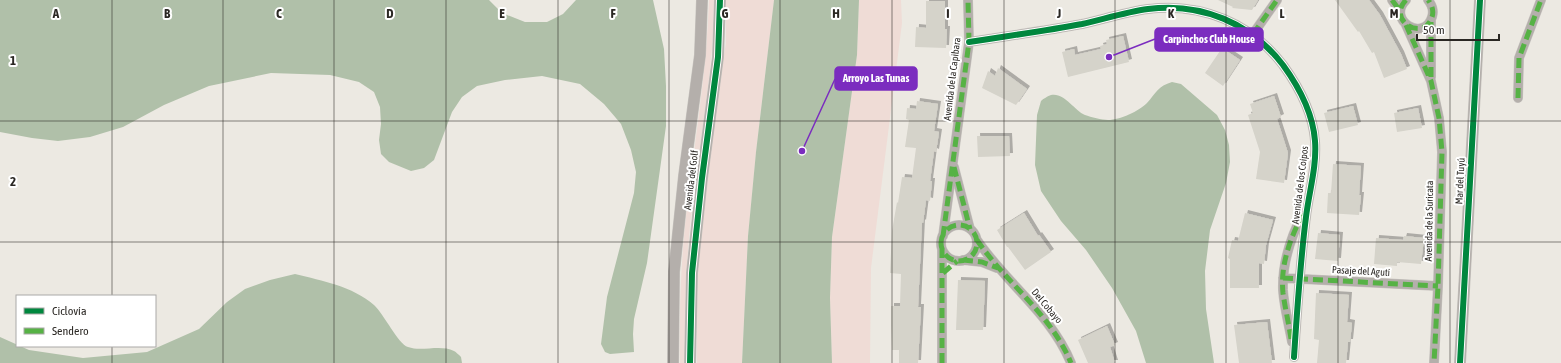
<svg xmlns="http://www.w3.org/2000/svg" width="1561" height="363" font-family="'Asap Condensed',sans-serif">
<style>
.green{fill:#efdcd6}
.water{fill:#b0c0a9}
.building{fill:#d5d3ca;filter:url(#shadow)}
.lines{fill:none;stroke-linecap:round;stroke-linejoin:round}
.minor-casing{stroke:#c8c5c0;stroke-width:10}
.tertiary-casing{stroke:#c8c5c0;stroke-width:12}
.minor{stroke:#b4afab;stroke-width:9}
.tertiary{stroke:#b4afab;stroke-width:11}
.quiet{stroke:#56b245;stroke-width:5;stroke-dasharray:10 5;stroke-linecap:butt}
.cycleway-casing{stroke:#fff;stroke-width:8}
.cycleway{stroke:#00873e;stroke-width:6}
.grid{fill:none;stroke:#2a2723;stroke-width:1;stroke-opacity:0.55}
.labels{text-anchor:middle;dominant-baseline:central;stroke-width:4;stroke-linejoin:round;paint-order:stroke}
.street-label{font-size:10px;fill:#2a2723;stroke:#fff}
.grid-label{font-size:13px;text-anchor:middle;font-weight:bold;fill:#2a2723;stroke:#fff;stroke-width:4;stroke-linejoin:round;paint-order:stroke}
.leader{fill:none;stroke:#7b2cbf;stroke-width:1.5}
.callout-dot{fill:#7b2cbf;stroke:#fff;stroke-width:1.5}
.callout{fill:#7b2cbf;stroke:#7b2cbf;stroke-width:1.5}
.callout-label{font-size:11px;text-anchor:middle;font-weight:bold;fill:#fff}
</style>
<defs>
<filter id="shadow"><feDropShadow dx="3" dy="-3" stdDeviation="0" flood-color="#0004"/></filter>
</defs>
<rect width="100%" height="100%" fill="#ece9e2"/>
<path class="green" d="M709 0H714C714 67 701 133 693 199 686 254 685 308 685 363H680C679 308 681 254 688 199 696 133 707 67 709 0Z
M726 0H774L756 152 748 236 742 363H697V269L720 74 726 44Z
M859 0H901L902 23 871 268 870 363H832L830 298 832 237 857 55Z"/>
<path class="water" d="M0 0H489L502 13 525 22H547L563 14 576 0H653L664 49 666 86V126L647 263 634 319 633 334 634 352 610 354 605 352 601 344 607 297 634 193 636 172 631 150 621 124 604 104 580 84 542 76 505 80 477 86 462 97 452 112 434 160 424 168 411 171 389 162 381 154 379 140 381 124 380 107 374 92 359 82 330 75 271 73 209 86 164 105 123 127 90 137 58 141 32 138 0 132Z
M774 0H859L857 55 832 237 830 298 832 363H742L748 236 756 152Z
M1172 82 1181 84 1217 115 1225 130 1229 145 1230 162 1226 183 1210 230 1205 271 1206 309 1214 363H1146L1136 331 1112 288 1086 250 1061 221 1041 191 1035 165 1037 115 1041 101C1043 99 1048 96 1051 95 1064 92 1074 110 1085 115 1091 117 1102 120 1108 120 1120 120 1139 111 1147 103 1156 93 1158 86 1172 82Z
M295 274C323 281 352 286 374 305 384 314 398 344 408 347 422 352 440 344 454 351 456 352 459 355 461 357L462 363H0V337L29 350 83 358 147 352 199 329 227 302 245 289 270 280Z"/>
<path class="building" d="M1218 0H1258L1252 10 1232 8 1233 7Z
M1335 0H1369L1380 15 1401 54 1407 69 1384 78 1374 52 1372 53 1359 31 1358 32Z
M926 1H945V29H947L946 48 915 47 916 27 926 28Z
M1123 36 1129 62 1068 77 1062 52 1074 49 1075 55 1101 49 1100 46 1107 44 1106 40Z
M1222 48 1240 60 1223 86 1205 73Z
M998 68 1027 89 1016 105 982 88 988 71 995 76Z
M1274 96 1281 117 1277 119 1288 153 1284 183 1256 179 1260 152 1248 115 1253 113 1250 104Z
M917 101 938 104 934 131 939 132 936 152 934 151 930 181H932L930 201 926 200 923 223 922 222 918 307H921L918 363H899V350H892L891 325V306H900L901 274 890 273 892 231 897 202 898 203 902 177 912 178 916 148 905 147 909 120 906 119 907 108 916 109Z
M1353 106 1358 125 1329 132 1324 113Z
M1418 108 1422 128 1397 132 1394 113Z
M977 136H1009L1010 156 978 157Z
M1333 164 1361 166 1359 195H1361L1359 215 1327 213 1328 193H1331Z
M1024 213 1038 236 1039 235 1051 252 1025 270 1008 247H1007L997 230Z
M1245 213 1273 220 1266 245 1264 264 1259 263V288H1230V259L1228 258 1232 240 1238 241Z
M1318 233 1340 235 1338 261 1315 259Z
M1404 236 1424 238 1421 264 1397 262V266L1374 264 1376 238 1403 240Z
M958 280 985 281 983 330H956Z
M1316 293 1349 295 1347 322 1352 323 1350 342H1348L1346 363H1317L1319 340 1314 339Z
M1267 322 1272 363H1239L1234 325Z
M1107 326 1115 345 1110 347 1115 363H1088L1078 340Z"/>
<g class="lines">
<g class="minor-casing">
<path id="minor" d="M1392 0 1400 11
M1406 0C1386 20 1424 43 1432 17 1434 11 1432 5 1428 0
M1406 25 1431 81 1439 118 1442 152 1438 286 1434 363
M1253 34 1277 0
M969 42C1007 36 1045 31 1082 24 1104 19 1126 12 1148 9 1201 2 1251 23 1283 65 1299 87 1313 113 1315 141 1317 166 1309 192 1306 217 1300 264 1297 311 1294 357
M1431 77V20
M1518 98 1519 58 1541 0
M954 167 970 229
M941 243a18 18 0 1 1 36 0a18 18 0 1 1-36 0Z
M943 236 969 42 968 0
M977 240C1006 283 1051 314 1071 363
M963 260 982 262 997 268
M1283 278 1438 286
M1292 342C1289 325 1284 307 1283 290 1282 262 1291 236 1304 211
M942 363V249"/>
</g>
<g class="tertiary-casing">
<path id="tertiary" d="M673 363 674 272 684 176 700 55 702 0
M690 363 692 273 702 178 718 57 720 0
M1460 363 1480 0"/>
</g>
<use href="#minor" class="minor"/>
<use href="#tertiary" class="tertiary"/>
<path class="quiet" d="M1392 0 1400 11
M1406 0C1386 20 1424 43 1432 17 1434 11 1432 5 1428 0
M1406 25 1431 81 1439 118 1442 152 1438 286 1434 363
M1253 34 1277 0
M1431 77V20
M1518 98 1519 58 1541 0
M954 167 970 229
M941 243a18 18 0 1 1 36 0a18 18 0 1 1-36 0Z
M943 236 969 42 968 0
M977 240C1006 283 1051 314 1071 363
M963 260 982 262 998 268
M943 273 957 261
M1283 278 1438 286
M1291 339C1289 324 1285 308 1283 293 1280 264 1291 236 1304 212
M942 363V249"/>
<g class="cycleway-casing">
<path id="cycleway" d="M969 42C1007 36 1045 31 1082 24 1104 19 1126 12 1148 9 1201 2 1251 23 1283 65 1299 87 1313 113 1315 141 1317 166 1309 192 1306 217 1300 264 1297 311 1294 357
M690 363 692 273 702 178 718 57 720 0
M1460 363 1480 0"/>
</g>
<use href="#cycleway" class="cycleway"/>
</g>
<path class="grid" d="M112 0V296M223 0V363M334 0V363M446 0V363M558 0V363M669 0V363M780 0V363M892 0V363M1004 0V363M1115 0V363M1226 0V363M1338 0V363M1450 0V363M0 121H1561M0 242H1561M112 346V363"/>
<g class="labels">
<g class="street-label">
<text transform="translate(952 79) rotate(-83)">Avenida de la Capibara</text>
<text transform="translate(691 180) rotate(-83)">Avenida del Golf</text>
<text transform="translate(1460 181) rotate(-87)">Mar del Tuyú</text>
<text transform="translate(1300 185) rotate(-83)">Avenida de los Coipos</text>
<text transform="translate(1429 221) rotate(-89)">Avenida de la Suricata</text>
<text transform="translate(1361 271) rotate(3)">Pasaje del Agutí</text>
<text transform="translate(1047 306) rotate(50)">Del Cobayo</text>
</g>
</g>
<g class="grid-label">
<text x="56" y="18">A</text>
<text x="167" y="18">B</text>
<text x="279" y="18">C</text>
<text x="390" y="18">D</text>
<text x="502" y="18">E</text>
<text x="613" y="18">F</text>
<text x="725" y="18">G</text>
<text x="836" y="18">H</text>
<text x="948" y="18">I</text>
<text x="1059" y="18">J</text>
<text x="1171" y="18">K</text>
<text x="1282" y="18">L</text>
<text x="1394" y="18">M</text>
<text x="13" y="65">1</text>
<text x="13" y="186">2</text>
</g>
<path class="leader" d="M1109 57L1155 39M802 151L835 79"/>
<g class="callout-dot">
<circle cx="1109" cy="57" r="4"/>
<circle cx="802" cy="151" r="4"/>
</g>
<g class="callout">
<rect x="1155" y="28" width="108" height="23" rx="4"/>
<rect x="835" y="67" width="82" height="23" rx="4"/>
</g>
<g class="callout-label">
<text x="1209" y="43">Carpinchos Club House</text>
<text x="876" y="82">Arroyo Las Tunas</text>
</g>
<rect x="16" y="295" width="140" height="52" fill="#ffffff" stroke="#aaa9a7"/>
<rect x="24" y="308" width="20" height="6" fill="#00873e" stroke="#aaa9a7"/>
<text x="52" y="315" font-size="12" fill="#2a2723">Ciclovía</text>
<rect x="24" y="328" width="20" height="6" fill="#56b245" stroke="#aaa9a7"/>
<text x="52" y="335" font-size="12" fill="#2a2723">Sendero</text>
<path d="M1417 34v6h82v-6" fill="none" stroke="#2a2723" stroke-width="2"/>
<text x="1423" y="34" font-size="12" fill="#2a2723" stroke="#ffffff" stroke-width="3" paint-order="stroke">50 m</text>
</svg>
